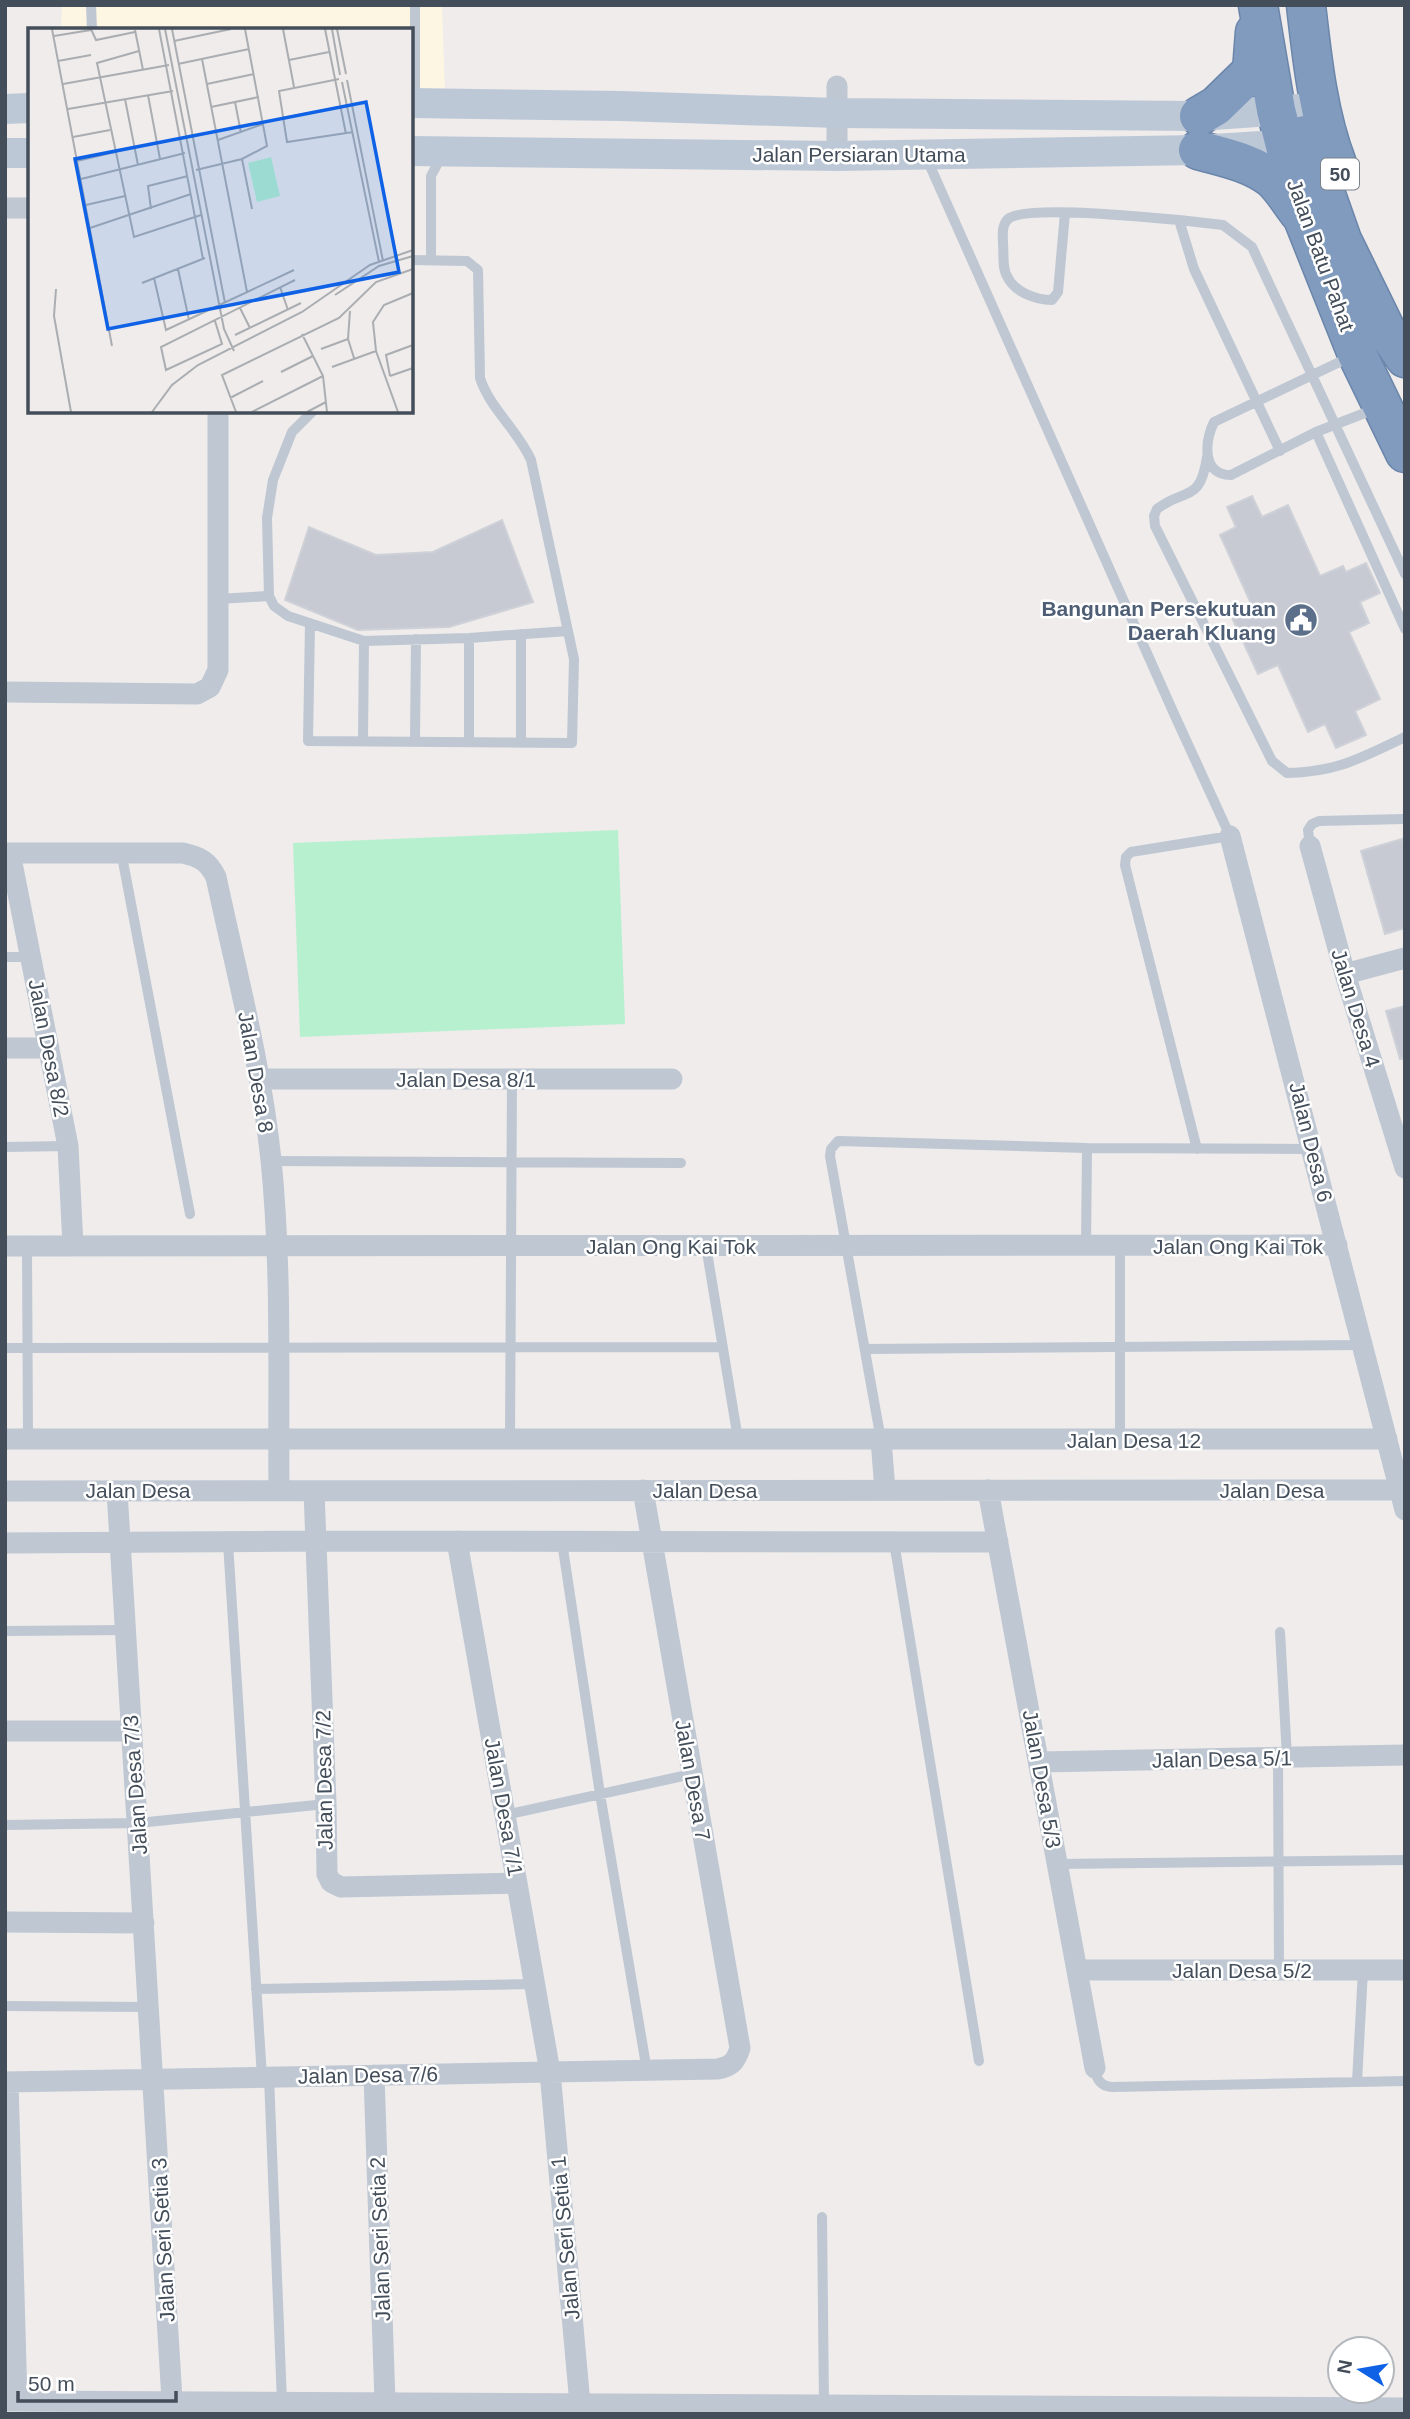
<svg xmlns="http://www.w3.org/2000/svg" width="1410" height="2419" font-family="Arial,sans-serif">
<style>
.commercial{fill:#fcf6e2}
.green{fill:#b6f0cf}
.building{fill:#c7cad2;stroke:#cfd1d8;stroke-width:2}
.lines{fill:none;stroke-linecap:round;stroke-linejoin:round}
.highway-casing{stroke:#6b86aa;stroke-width:41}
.lane{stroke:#bec7d2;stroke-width:10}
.street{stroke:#bec7d2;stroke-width:21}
.secondary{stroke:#bdc8d7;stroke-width:30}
.highway{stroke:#809bbe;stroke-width:38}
.labels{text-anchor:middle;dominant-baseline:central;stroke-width:5;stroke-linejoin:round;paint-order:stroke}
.shield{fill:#fff;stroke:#7b838c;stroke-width:2}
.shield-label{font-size:19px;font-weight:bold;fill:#434e5a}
.street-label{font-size:21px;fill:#434e5a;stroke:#fff}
.service-label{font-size:21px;font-weight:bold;fill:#4e5e75;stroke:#fff;text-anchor:end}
.inset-road{fill:none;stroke:#aaadb1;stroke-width:2}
.view{fill:#0f62e5;fill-opacity:0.15;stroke:#0f62e5;stroke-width:3.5}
.inset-edge{fill:none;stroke:#434e5a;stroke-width:3.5}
</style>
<rect width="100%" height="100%" fill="#efeceb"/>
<path class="commercial" d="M62 5H442L445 93 411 94V30H61Z"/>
<path class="green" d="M618 830 625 1024 300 1037 293 843Z"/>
<path class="building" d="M1252 496 1262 517 1288 505 1320 576 1343 566 1346 572 1366 563 1380 593 1360 602 1369 623 1349 632 1380 699 1355 711 1366 735 1336 748 1325 724 1308 732 1278 665 1258 674 1232 618 1253 608 1220 535 1236 527 1227 507Z
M502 520 533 602 449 627 358 630 285 600 309 527 376 555 433 552Z
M1402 839 1405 849V928L1385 934 1361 851Z
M1405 1006V1058L1400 1059 1386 1011Z"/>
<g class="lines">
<g class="highway-casing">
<path id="highway" d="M1258 5 1276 110 1304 221 1357 354 1405 453
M1306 5C1312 58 1318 115 1337 164
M1199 116 1216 106 1252 71 1255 32
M1305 135 1342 240 1386 330 1405 358
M1198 150C1223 157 1250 162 1271 178 1282 187 1290 202 1299 213"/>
</g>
<path class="lane" d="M91 5 92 30
M415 5V100
M926 157 1175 716 1230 836 1131 852 1126 857 1125 865 1197 1149
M1065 213 1058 292 1052 300C1036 300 1014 292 1007 276 1002 268 1004 254 1003 244 1003 236 1001 226 1008 219 1027 204 1151 218 1179 220
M431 260V176L439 161 445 157
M1350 357 1214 422C1205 441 1201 475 1231 475L1316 432 1375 409
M313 411 292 432 273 480 267 518 269 596 274 606 288 616 364 641 469 638 568 631
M1316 432 1405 629
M1280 451 1194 269 1179 220 1223 225 1252 247 1405 574
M1207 457C1200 504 1185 487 1157 509L1154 516 1155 526 1272 761 1287 773C1337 772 1361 758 1405 737
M218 599 269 596
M310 623 308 741 572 743 574 659 531 460C518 430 490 409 480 378L478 270 467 261 411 260
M521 634V743
M469 638V742
M363 741 364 641
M415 742 416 639
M1310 846 1308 830 1312 824 1319 821 1405 819
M121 851 190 1214
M5 957H32
M5 1147 68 1146
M271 1161 681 1163
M27 1246 28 1439
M706 1246 738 1439
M1086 1246 1087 1148
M5 1348 723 1347
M865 1349 1363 1345
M510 1439 512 1078
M881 1440 830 1156 831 1149 838 1141 1087 1148 1312 1149
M1120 1440V1247
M562 1542 600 1794 647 2071
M894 1542 979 2061
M228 1543 262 2077
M5 1631 126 1630
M1280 1632 1287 1757
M1278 1757 1279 1970
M505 1815 692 1774
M5 1825 138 1823 326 1804
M1058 1864 1405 1860
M256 1989 535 1984
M5 2006 149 2007
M1095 2068C1096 2079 1100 2086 1112 2087L1405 2081
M269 2077 282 2402
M1357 2082 1363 1970
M822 2217 824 2405"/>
<path class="street" d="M837 156V86
M5 208H30
M5 692 197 694 210 687 218 670V411
M1230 836 1405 1510
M1310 846 1345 974 1405 1168
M5 853H183C200 857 208 861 216 877 236 971 261 1064 271 1160 282 1269 278 1381 279 1490
M10 853 68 1146 73 1246
M1345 974 1405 958
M5 1048H49
M261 1079H672
M5 1246 1337 1245
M5 1439H1387
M881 1440 885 1490
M988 1490 1095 2068
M5 1491 1405 1490
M117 1491 172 2400
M314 1491 326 1804 327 1874 331 1882 341 1887 517 1883
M457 1541 550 2072 580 2404
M5 1543 316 1541 998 1542
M5 1731H132
M1039 1762 1405 1755
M5 1922 144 1923
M1078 1970H1405
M374 2075 385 2403
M5 2082 718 2069C732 2066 736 2061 740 2048L643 1490
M8 2082 17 2401
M5 2401 1405 2408"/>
<path class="secondary" d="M411 103 621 106 837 113 1199 116 1299 109
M5 109 30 108
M411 151 837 156 1198 150 1307 143
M5 153H30"/>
<use href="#highway" class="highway"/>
</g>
<defs>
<g id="civic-disc" transform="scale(1.75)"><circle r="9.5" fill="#5c6f8a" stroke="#fff"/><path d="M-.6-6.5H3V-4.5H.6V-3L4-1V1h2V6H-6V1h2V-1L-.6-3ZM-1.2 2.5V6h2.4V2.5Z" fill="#fff"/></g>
</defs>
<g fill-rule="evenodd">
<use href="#civic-disc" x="1301" y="620"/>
</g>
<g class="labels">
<rect class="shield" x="1321" y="158.5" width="38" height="31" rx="5"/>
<g class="shield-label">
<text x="1340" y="174">50</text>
</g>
<g class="street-label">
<text x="859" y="154">Jalan Persiaran Utama</text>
<text transform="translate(1321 255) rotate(70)">Jalan Batu Pahat</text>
<text transform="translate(1356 1008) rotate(73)">Jalan Desa 4</text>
<text transform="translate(49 1048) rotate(79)">Jalan Desa 8/2</text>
<text transform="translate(256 1072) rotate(80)">Jalan Desa 8</text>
<text x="466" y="1079">Jalan Desa 8/1</text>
<text transform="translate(1311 1142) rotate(76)">Jalan Desa 6</text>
<text x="671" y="1246">Jalan Ong Kai Tok</text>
<text x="1238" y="1246">Jalan Ong Kai Tok</text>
<text x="1134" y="1440">Jalan Desa 12</text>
<text x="138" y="1490">Jalan Desa</text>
<text x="705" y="1490">Jalan Desa</text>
<text x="1272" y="1490">Jalan Desa</text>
<text transform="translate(1222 1759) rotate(-1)">Jalan Desa 5/1</text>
<text transform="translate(1042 1779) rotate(80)">Jalan Desa 5/3</text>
<text transform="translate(324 1780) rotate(-91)">Jalan Desa 7/2</text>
<text transform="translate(693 1780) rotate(80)">Jalan Desa 7</text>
<text transform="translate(135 1785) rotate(-94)">Jalan Desa 7/3</text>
<text transform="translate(504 1807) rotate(80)">Jalan Desa 7/1</text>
<text x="1242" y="1970">Jalan Desa 5/2</text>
<text transform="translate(368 2075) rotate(-1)">Jalan Desa 7/6</text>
<text transform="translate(565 2238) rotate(-95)">Jalan Seri Setia 1</text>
<text transform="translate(380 2239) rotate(-92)">Jalan Seri Setia 2</text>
<text transform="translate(163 2240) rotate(-93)">Jalan Seri Setia 3</text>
</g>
<g class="service-label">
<text x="1276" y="608">Bangunan Persekutuan<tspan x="1276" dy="24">Daerah Kluang</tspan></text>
</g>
</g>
<g transform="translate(28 28)">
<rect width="385" height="385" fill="#efeceb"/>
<path d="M243 129 252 168 229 174 220 135Z" fill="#b6f0cf"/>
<path class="inset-road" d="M24 1 84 318M63 1 68 12 107 4M131 1 175 231M137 1 196 301 206 323M144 1 197 275M255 1 266 59M297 1 318 106M304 1 312 47M309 1 318 46M107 2 115 42M26 8 63 2M146 13 203 1M111 23 69 35 106 209 173 187M174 31 219 264M261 32 301 24M30 33 63 27M150 36 221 21M311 51 251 63 259 114 325 104M319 52 355 233M314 54 351 234M35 56 141 37M179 56 226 46M120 67 132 131M97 71 110 137M207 74 213 105M183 79 231 69M40 81 145 63M254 90 312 79M45 109 82 102M190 112 235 96M214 131 224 181M49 133 87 124M168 142 214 131 239 118 217 1M53 151 157 125M58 177 97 168M123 181 120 158 160 148M62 200 163 166M150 241 161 292M126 250 138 302 266 242M114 255 177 230M252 259 260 282M28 261 26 288 43 384M307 267 351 238 385 228M212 280 222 300M322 283 320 311 326 330M187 293 194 316 138 342 133 319 267 252M274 306 295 348 299 384M207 307 273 275M293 321 320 311M304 339 348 323M253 344 285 328M362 348 358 327 385 317M362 348 385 340M202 370 235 353M124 384 144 357 170 337 274 284 342 237 385 222M208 384 194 347 311 290 348 254 385 241M224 384 295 348M279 384 298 374M370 384 348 323 345 294 356 277 385 265"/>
<path class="view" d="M338 74 371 244 80 301 47 131Z"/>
<rect width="385" height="385" class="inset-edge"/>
</g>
<rect width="1410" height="2419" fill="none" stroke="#434e5a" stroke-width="14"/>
<g transform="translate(1361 2370) rotate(281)"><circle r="33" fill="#ffffff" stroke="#b4b8bd" stroke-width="2"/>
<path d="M0-5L12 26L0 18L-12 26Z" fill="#0f62e5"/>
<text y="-10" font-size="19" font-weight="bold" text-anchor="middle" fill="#434e5a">N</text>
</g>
<path d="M18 2391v10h158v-10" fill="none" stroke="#434e5a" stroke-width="3.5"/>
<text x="28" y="2391" font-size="21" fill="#434e5a" stroke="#ffffff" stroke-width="5" paint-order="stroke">50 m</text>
</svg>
